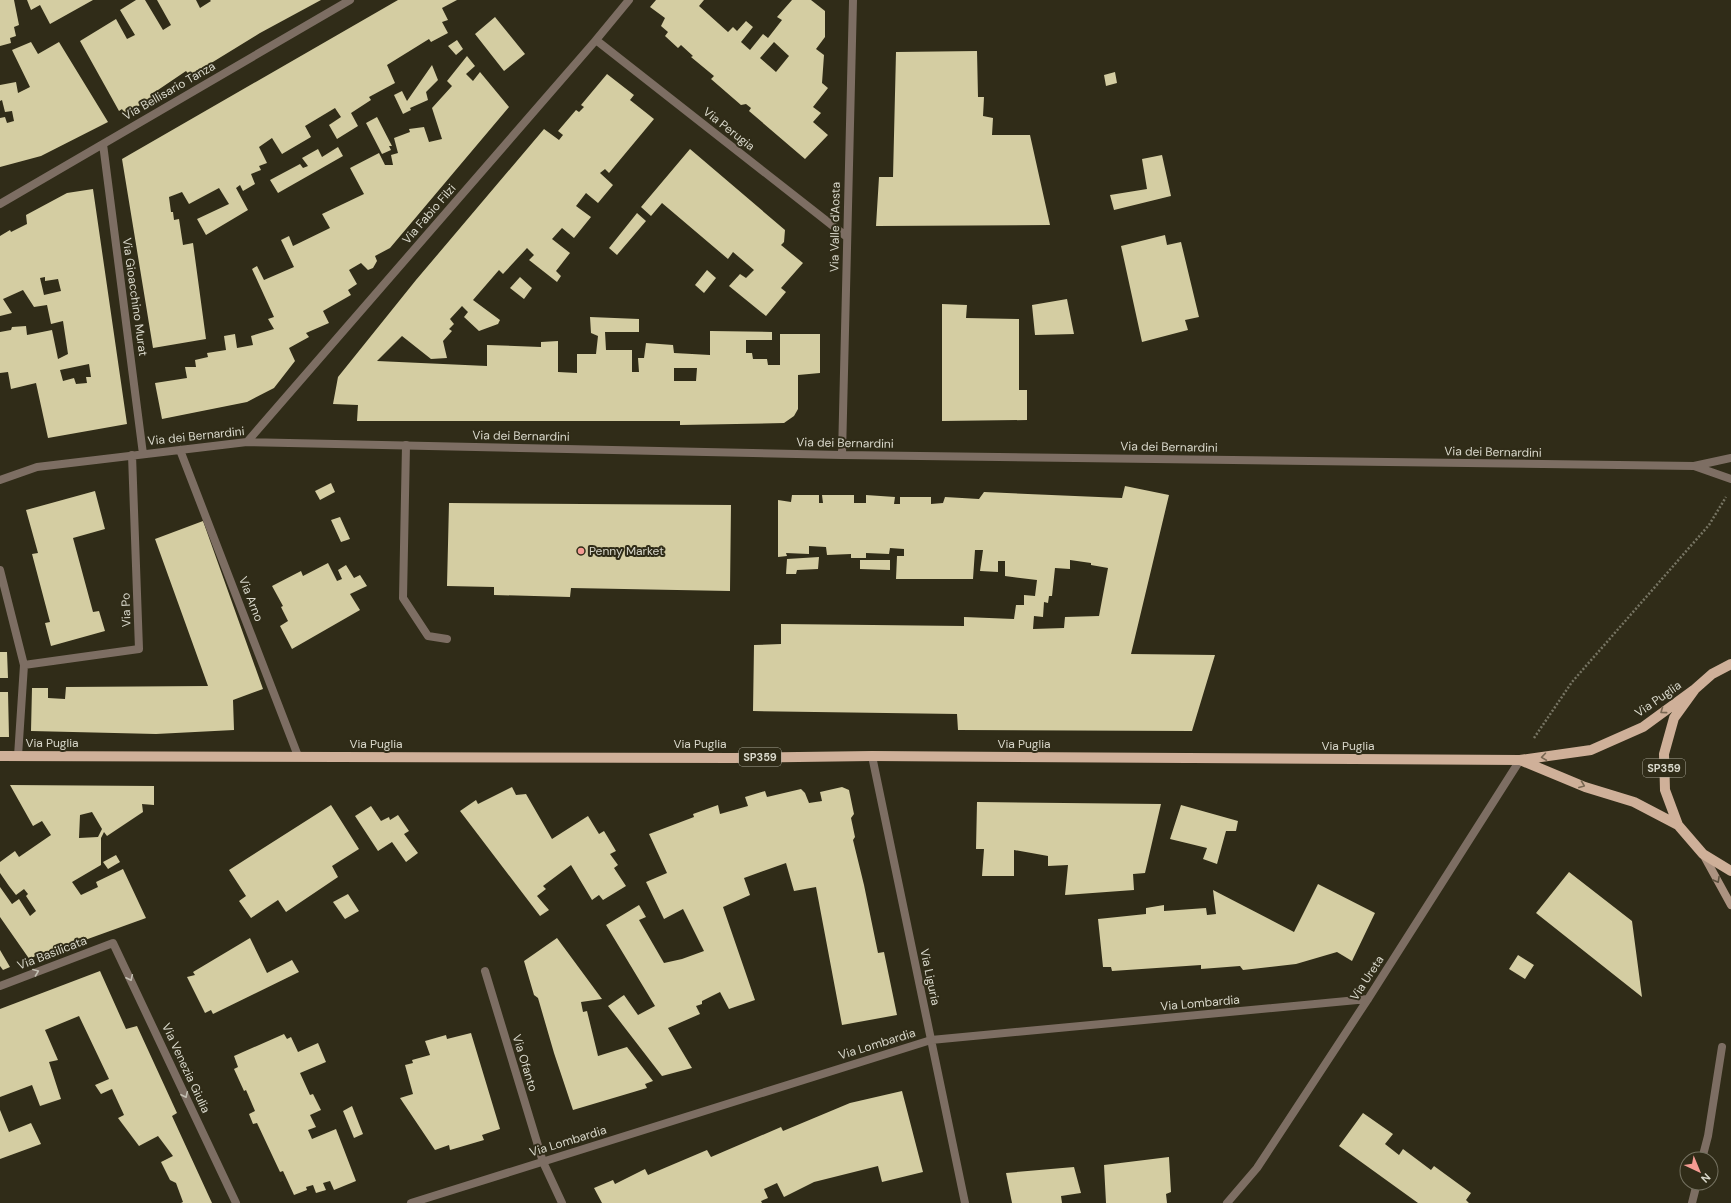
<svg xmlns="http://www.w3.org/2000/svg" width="1731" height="1203" font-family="'DM Sans',sans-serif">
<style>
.building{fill:#d4cda2;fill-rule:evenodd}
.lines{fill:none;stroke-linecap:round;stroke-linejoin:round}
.path{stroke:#777563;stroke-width:2.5;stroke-dasharray:2 2;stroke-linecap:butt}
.service{stroke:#7d6e63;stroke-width:8}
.minor{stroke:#7d6e63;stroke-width:8}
.tertiary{stroke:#7d6e63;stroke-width:8}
.secondary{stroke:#ac9381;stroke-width:8}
.primary{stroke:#cfb099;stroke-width:10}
.oneway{stroke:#786752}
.oneway2{stroke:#5b503d}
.oneway3{stroke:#c2beb1}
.poi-dot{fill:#f59c93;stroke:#302c18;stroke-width:1.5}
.labels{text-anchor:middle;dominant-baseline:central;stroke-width:4;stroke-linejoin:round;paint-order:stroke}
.shield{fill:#302c18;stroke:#a6a495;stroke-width:1}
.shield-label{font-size:11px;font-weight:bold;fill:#d9d8cb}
.street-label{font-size:12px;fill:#d9d8cb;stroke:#302c18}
.poi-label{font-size:12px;fill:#d9d8cb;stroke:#302c18;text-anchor:start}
</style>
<rect width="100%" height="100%" fill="#302c18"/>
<path class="building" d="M0 0H14L19 25 14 27 16 36 10 38 11 43 0 46Z
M27 0H93L50 24 40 5 31 10Z
M136 0H145L163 30 171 25 157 0H196L200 8 211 1 210 0H321L260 33 190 76 186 71 155 92 157 95 125 114 122 109 119 111 80 41 116 19 127 39 135 35 120 10Z
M398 0H457L442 8 448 20 442 22 448 33 431 42 429 39 387 65 395 83 369 97 371 100 351 113 358 126 337 139 329 125 341 117 335 108 305 126 311 137 282 154 272 138 259 147 267 163 259 166 261 170 251 174 255 184 243 191 240 185 236 188 248 210 206 235 197 219 229 204 219 188 189 204 182 192 169 197 171 212H173L174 220 179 219 183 245 193 243 206 339 153 348 122 159Z
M656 0H704L699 6 728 32 733 27 737 31 746 21 753 27 741 42 750 50 763 34 768 38 782 20 777 17 792 0H811L825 11V37L816 49 824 55 822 83 828 88 813 107 821 113 813 122 828 135 805 159 749 111 751 108 746 104 741 105 711 79 714 76 691 57 693 56 681 45 678 48 665 36 668 32 661 26 665 18 650 7ZM774 42 789 56 776 72 760 58Z
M495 17 525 54 504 71 475 34Z
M457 40 463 49 456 55 448 46Z
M31 42 38 54 59 42 108 122 41 156 0 167V118L5 117 7 123 14 121 12 111 5 112 2 100 0 101V85L16 82 18 93 30 87 12 50Z
M977 51 978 97H984L983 116 993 118 992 135H1030L1050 225 876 226 879 177H893L896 52Z
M467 56 475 66 466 74 473 81 480 72 509 107 390 248 375 256 377 261 373 268 368 270 361 263 349 270 357 284 348 290 351 295 323 311 329 323 306 333 309 337 289 348 295 361 274 388 247 402 162 419 155 383 187 378 185 367H196L195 360 208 357 207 353 226 350 224 336 235 334 237 348 253 345 251 336 274 329 268 319 274 317 252 269 257 266 264 280 294 267 281 240 289 236 293 246 330 228 322 214 364 194 350 168 379 153 385 165H393L391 155 398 153 394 138 410 132 409 129 424 127 429 142 442 139 432 108 452 86 447 81Z
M432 65 438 80 426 92 428 100 410 108 411 110 403 114 394 95 402 91 407 101Z
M1115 72 1117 83 1106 86 1104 75Z
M607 74 634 95 630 100 654 119 609 173 605 169 600 173 613 185 598 203 586 193 576 206 591 217 574 238 562 228 552 239 570 253 556 271 561 276 557 282 529 260 534 255 527 248 503 274 499 270 473 300 500 320 498 324 479 331 464 317 468 312 462 306 450 319 454 324 449 329 452 331 443 341 447 358 431 359 402 336 377 361 487 366V345L541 347V342L558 341V372L577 373V354H596L598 336 591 333 590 317 639 319V332H605L606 350H632V372H639L638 358H644L646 343 673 345 674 353 710 355V331L772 332V340H746V353H752L753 359H767L768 365H780V334H820V373L798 375V409L794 416 784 423 680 425V421H357L358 405 333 404 338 377 416 280 544 129 559 140 563 135 558 131 576 110 579 112 584 107 581 105ZM674 368H697L696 381H674Z
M377 117 392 146H389L391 150 382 154 366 123Z
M338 147 343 156 278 193 270 180 300 164 303 168 308 166 302 158 318 149 322 157Z
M690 149 785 230 784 242 781 245 803 263 781 288 786 292 766 316 729 286 740 274 746 278 754 270 733 252 728 259 662 203 651 216 641 207Z
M1162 155 1171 196 1114 210 1110 195 1147 189 1142 159Z
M93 189 127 424 48 438 36 383 11 389 8 372 0 373V332L11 330 12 327 26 326 27 335 52 330 58 359 68 354 63 321 51 324 47 305 34 307 23 290 3 299 12 313 0 316V236L10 230 11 232 27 224 26 215 67 193ZM45 277V281L58 279 61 291 44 295 40 278ZM89 364 91 377H86L87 383 76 384 74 378 63 381 60 370Z
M637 213 646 221 617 255 609 248Z
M1165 235 1167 245 1181 242 1199 317 1185 320 1188 330 1142 342 1121 246Z
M707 270 716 278 704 293 695 285Z
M520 277 532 288 524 299 510 288Z
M1067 299 1074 334 1035 335 1032 305Z
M942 304 967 305 966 318 1019 319V390H1027V420L942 421Z
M331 483 335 492 320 500 315 491Z
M1125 486 1169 495 1131 654 1215 655 1192 731 958 730 957 714 753 711 754 645 781 644V624L964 626V617L1014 619 1016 605H1024V595L1035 596 1037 580 1005 576V561H998V572L980 571 983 550H975L973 579H896L897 556H904V549L890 548 889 554 866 553V558H851V554L827 555 826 547 809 546V554L786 553 787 556 778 557V500L791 502 792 495H819V503H823L822 495H854V503H866V495L895 497 894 504H900V497H931V504L943 503 945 497 979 499 984 492 1122 498ZM1070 560 1091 563V565L1108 568 1099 616 1065 617 1064 628 1033 629 1034 616 1043 617 1044 602 1048 603 1049 596H1052L1055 568 1070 569Z
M95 491 105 529 73 538 93 612 99 611 105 631 51 646 45 623 50 622 32 554 38 553 26 510Z
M449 503 731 505 730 591 571 588 570 597 494 595V587L447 586Z
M340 517 350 539 341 542 331 520Z
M203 521 263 689 233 700 234 730 156 734 31 731 32 688H48V698L65 699 66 687 208 686 155 539Z
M819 557 818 569 797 570 796 574H786L787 559Z
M860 560H890V570L860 569Z
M328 563 337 581 342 579 338 570 346 565 354 578 360 575 367 586 350 594 360 610 292 649 280 626 288 621 281 607 283 606 272 586 301 571 303 576Z
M0 652H7L8 678H0Z
M0 692H8L9 737H0Z
M10 785 154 786V805L142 804 143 812 107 836 104 832 101 838V865L72 882 81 895 98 887 96 882 123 869 146 918 60 949 49 955 46 951 38 958 35 956 30 960 0 917V887L12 904 19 899 30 916 36 911 26 896 28 894 24 889 16 895 9 886 0 873V862L15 851 19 857 51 835 42 821 33 826ZM92 812 102 829 98 837 79 838 80 815Z
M512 787 516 795 526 794 552 839 588 816 599 834 604 831 616 851 610 854 618 865 614 868 626 886 603 900 599 895 592 900 571 865 543 886 546 889 537 896 549 910 540 916 460 811 476 800 478 804Z
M842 787 849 790 854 814 851 818 855 837 853 840 864 885 878 953 884 952 897 1015 842 1025 816 887 794 891 786 863 744 878 750 895 723 907 755 1000 729 1009 720 992 702 1001V1004L696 1006 700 1014 668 1028 692 1068 662 1076 608 1006 624 995 638 1015 655 1006 606 925 639 905 646 917 639 920 664 963 682 959 704 951 683 909 664 919 646 882 667 873 649 834 694 817 693 814 718 805 720 814 748 806 745 797 765 791 767 797 801 789 805 793 809 803 822 801 820 792Z
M977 802 1161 804 1145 873 1133 874 1134 890 1065 895 1068 865 1048 866V856L1014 850V876H982L984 849H976Z
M331 805 359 849 332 866 338 877 286 912 278 900 251 918 239 901 246 896 229 870Z
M1181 805 1238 821 1236 831H1226L1217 864 1203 859 1207 848 1170 839Z
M371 806 381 821 389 817 390 820 398 815 409 831 404 834 418 853 406 862 392 842 378 851 355 816Z
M116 855 120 862 108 869 103 862Z
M1569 872 1632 921 1642 997 1536 913Z
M1318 884 1375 913 1352 961 1337 952 1296 964 1243 970 1240 966 1201 969V965L1112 971 1111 967H1103L1098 919 1146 914V908L1164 905V911L1206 908 1207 915 1216 914 1213 890 1294 932Z
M348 894 359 911 345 919 333 902Z
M250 938 267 973 292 960 299 972 213 1014 211 1010 205 1013 187 977 195 975 193 972Z
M557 938 602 999 581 1002 583 1012 587 1011 598 1056 627 1047 653 1081 645 1084 647 1088 573 1110 554 1053 538 998 534 995 524 961Z
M0 950 10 967 3 970 0 966Z
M1518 955 1534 965 1525 979 1509 969Z
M100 971 126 1029 137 1026 177 1113 172 1116 212 1203H181L183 1202 176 1183 170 1180 161 1162 173 1156 158 1136 139 1146 118 1118 124 1115 112 1089 101 1094 95 1085 109 1079 79 1016 45 1030 58 1060 49 1062 61 1099 40 1106 32 1085 0 1097V1009Z
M471 1033 500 1129 482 1135 484 1140 450 1150 449 1145 435 1150 400 1098 413 1094 405 1065 413 1063 412 1060 430 1055 425 1041 446 1035 447 1039Z
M284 1034 287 1039 291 1037 298 1052 318 1043 326 1062 300 1073 310 1095 313 1094 321 1110 310 1115 316 1127 308 1130 312 1139 336 1129 356 1181 334 1190 330 1181 323 1183 326 1190 316 1193 313 1185 306 1187 307 1190 294 1195 283 1171 280 1172 257 1123 253 1124 249 1114 255 1111 246 1090 244 1091 234 1069 238 1067 234 1056Z
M902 1091 923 1172 882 1182 878 1166 814 1182 784 1197 777 1183 764 1189 768 1198 761 1201 762 1203H602L594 1188 613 1180 615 1184 645 1169 648 1175 707 1150 711 1157 781 1127 783 1131 850 1103Z
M352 1106 363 1134 354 1138 343 1111Z
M0 1110 9 1132 31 1123 41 1144 0 1159Z
M1363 1113 1393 1134 1385 1144 1399 1155 1403 1149 1431 1170 1434 1166 1471 1193 1466 1200 1469 1203H1418L1339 1146Z
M1169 1157 1171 1192 1166 1194 1167 1203H1106L1104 1165Z
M1074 1167 1081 1193 1061 1196 1062 1203H1012L1006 1173Z"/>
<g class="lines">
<path class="path" d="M1534 738 1572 682 1709 525 1726 497"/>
<path class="service" d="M406 445 403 598 428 636 447 639"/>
<path class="minor" d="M596 40 847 237
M103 144 143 454
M0 204 350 0
M247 442 596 40 629 0
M180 450 298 756
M842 455 853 0
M1694 466 1731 479
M0 480 37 467 247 442 842 455 1694 466 1731 458
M0 570 24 665 139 649 132 455
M18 756 24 665
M872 756 965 1203
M485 971 543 1162 562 1203
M0 986 113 943 236 1203
M931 1040 1368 999
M1702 1159 1708 1136 1722 1047
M1227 1203 1257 1168 1368 999 1520 760
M1692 1203 1697 1183"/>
<path class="tertiary" d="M411 1203 931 1040"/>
<path class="secondary" d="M1703 854 1731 905"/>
<path class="primary" d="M1731 664 1712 674 1695 689 1674 718 1664 754 1665 790 1678 825 1703 854 1731 871
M0 756 734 758 872 756 1520 760 1591 750 1643 727 1695 689
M1520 760 1585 787 1634 802 1678 825"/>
</g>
<defs><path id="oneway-chevron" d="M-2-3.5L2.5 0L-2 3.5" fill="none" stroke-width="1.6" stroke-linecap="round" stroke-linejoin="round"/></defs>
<g class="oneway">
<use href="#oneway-chevron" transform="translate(1663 711) rotate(144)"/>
<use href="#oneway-chevron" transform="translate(1544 757) rotate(172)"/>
<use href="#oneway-chevron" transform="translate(1582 785) rotate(21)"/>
</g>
<use class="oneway2" href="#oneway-chevron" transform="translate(1717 880) rotate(61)"/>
<g class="oneway3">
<use href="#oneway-chevron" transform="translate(36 972) rotate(-21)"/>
<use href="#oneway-chevron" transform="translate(130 978) rotate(65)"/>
<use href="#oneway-chevron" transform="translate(185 1095) rotate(65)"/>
</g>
<circle class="poi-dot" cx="581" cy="551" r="4"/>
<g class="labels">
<g class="shield">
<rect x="739" y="748" width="42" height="18" rx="3"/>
<rect x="1643" y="759" width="42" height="18" rx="3"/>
</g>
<g class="shield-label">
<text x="760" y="757">SP359</text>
<text x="1664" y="768">SP359</text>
</g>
<g class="street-label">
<text transform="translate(169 91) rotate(-30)">Via Bellisario Tanza</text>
<text transform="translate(729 129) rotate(38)">Via Perugia</text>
<text transform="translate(429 214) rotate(-49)">Via Fabio Filzi</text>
<text transform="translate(835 227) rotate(-89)">Via Valle d'Aosta</text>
<text transform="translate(135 297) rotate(82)">Via Gioacchino Murat</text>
<text transform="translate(196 436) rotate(-6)">Via dei Bernardini</text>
<text transform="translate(521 436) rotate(1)">Via dei Bernardini</text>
<text transform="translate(845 443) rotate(1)">Via dei Bernardini</text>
<text transform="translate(1169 447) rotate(1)">Via dei Bernardini</text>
<text transform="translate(1493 452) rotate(1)">Via dei Bernardini</text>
<text transform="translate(251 599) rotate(69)">Via Arno</text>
<text transform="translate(126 610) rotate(-92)">Via Po</text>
<text transform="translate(1658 699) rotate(-35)">Via Puglia</text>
<text x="52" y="743">Via Puglia</text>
<text x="376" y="744">Via Puglia</text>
<text x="700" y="744">Via Puglia</text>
<text x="1024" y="744">Via Puglia</text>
<text x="1348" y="746">Via Puglia</text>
<text transform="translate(52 953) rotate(-21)">Via Basilicata</text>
<text transform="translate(930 977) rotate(78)">Via Liguria</text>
<text transform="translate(1367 978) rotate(-57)">Via Ureta</text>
<text transform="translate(1200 1003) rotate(-5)">Via Lombardia</text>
<text transform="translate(877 1044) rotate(-17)">Via Lombardia</text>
<text transform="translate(525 1063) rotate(73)">Via Ofanto</text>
<text transform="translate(186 1068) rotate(65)">Via Venezia Giulia</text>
<text transform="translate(568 1141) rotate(-17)">Via Lombardia</text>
</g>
<g class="poi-label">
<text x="589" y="551">Penny Market</text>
</g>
</g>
<g transform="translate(1699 1171) rotate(136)"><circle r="19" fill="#302c18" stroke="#747160"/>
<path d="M0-3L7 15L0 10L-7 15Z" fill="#f59c93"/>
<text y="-6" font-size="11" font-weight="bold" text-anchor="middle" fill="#d9d8cb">N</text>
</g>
</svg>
